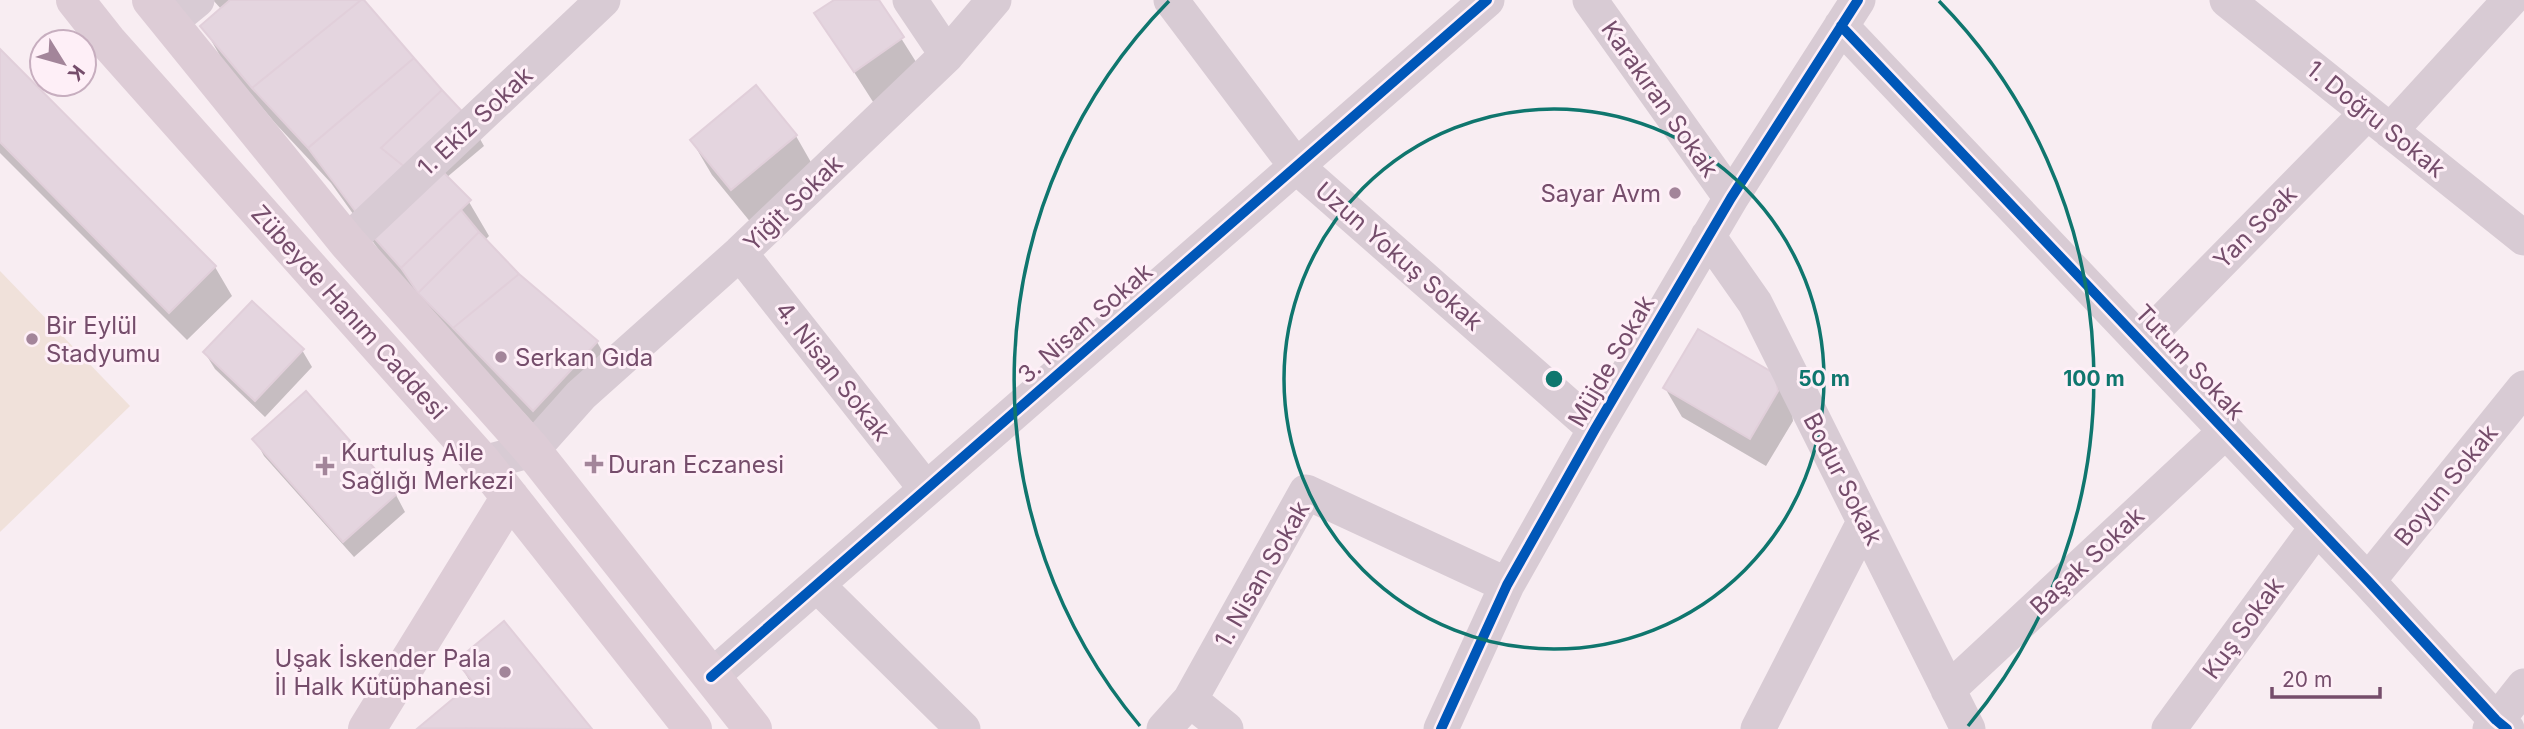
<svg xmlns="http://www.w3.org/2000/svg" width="2524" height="729" font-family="Inter,sans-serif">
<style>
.park{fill:#f0e1da}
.shadow{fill:#0003}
.building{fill:#e4d5df;stroke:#e1cfda;stroke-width:2}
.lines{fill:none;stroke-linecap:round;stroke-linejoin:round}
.minor{stroke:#d8cbd4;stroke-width:35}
.major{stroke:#ddccd6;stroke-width:38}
.cycleway-casing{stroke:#feeff7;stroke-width:15}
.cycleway{stroke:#0057b8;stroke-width:10}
.ring{fill:none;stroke:#0f766e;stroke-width:3.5}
.poi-dot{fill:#a3859a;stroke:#feeff7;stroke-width:2.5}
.labels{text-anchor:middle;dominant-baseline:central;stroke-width:6;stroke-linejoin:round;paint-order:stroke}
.street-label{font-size:24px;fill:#754d6b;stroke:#feeff7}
.poi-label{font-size:24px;fill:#754d6b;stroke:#feeff7;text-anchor:start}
.centre{fill:#0f766e;stroke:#feeff7;stroke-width:3.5}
.ring-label{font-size:21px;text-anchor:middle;font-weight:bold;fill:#0f766e;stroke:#feeff7;stroke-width:6;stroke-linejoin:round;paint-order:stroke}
</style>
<rect width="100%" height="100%" fill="#f8edf2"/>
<path class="park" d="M0 271 130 406 0 532Z"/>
<path class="shadow" d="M213 0H361L471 123 484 146 446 178 469 202 489 236 485 240 518 275 597 342 617 377 553 445 391 267 331 183 275 123 223 61 203 26 222 10Z
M837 0H877L923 73 875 105 817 14Z
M0 51 215 267 232 296 187 340 0 153Z
M755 88 796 136 816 171 752 224 712 175 692 141Z
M302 350 312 367 265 417 215 369 205 353Z
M1774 375 1791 404 1793 421 1766 466 1682 417 1665 388Z
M306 393 396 495 405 512 354 557 264 456 255 439Z
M504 623 590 729H420L472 685 458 661Z"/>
<path class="building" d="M230 0H361L252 88 200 26Z
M361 0H364L414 58 308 148 252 88Z
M834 0H879L904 37 854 72 814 13Z
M0 49 216 266 169 313 0 142Z
M414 58 442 90 381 148 411 172 362 220 308 148Z
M756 85 797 135 731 190 690 140Z
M442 90 472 122 411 172 381 148Z
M438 167 471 200 401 268 369 232Z
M461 210 479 232 418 293 401 268Z
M479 232 519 274 453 328 418 293Z
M519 274 598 341 533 411 453 328Z
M252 301 304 349 255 401 203 352Z
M1698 329 1775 374 1778 391 1750 439 1663 388Z
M306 391 397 494 343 542 252 439Z
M504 621 592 729 418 728 473 682 456 661Z"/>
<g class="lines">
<path class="minor" d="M910 0 947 55
M1171 0 1296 166 1595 429
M1590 0 1731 198
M2227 0 2524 238
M169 23 197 0
M1841 26 2368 581 2496 720 2507 729
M2390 131 2510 0
M1708 236 1755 303 1968 729
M347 242 603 0
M740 253 926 489
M2142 342 2367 113
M483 463 532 450 581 395 740 253 947 55 994 0
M2368 581 2524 388
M817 585 963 729
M711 677 1487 0
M1948 690 2226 431
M1190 700 1226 729
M1164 729 1190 700 1306 492 1507 585
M1441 729 1507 585 1595 429 1731 198 1858 0
M1758 729 1864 522
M2169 729 2317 527
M2490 729 2524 686"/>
<path class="major" d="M75 0 109 43 483 463 693 729
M151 0 347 242 532 450 753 729
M367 729 510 497"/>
<g class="cycleway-casing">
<path id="cycleway" d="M1841 26 2368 581 2496 720 2507 729
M711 677 1487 0
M1441 729 1507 585 1595 429 1731 198 1858 0"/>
</g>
<use href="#cycleway" class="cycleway"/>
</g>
<g class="ring">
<circle cx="1554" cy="379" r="270"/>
<path d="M1140 726A540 540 0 0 1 1169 1M1939 1A540 540 0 0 1 1968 726"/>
</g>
<g class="poi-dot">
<circle cx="1675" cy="193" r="7"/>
<circle cx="32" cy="339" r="7"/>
<circle cx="501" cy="357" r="7"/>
<path d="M590.5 453.5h7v7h7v7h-7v7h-7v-7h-7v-7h7z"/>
<path d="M321.5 455.5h7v7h7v7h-7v7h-7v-7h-7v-7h7z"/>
<circle cx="505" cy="672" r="7"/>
</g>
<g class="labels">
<g class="street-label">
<text transform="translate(1660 99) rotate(55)">Karakıran Sokak</text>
<text transform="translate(2376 119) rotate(39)">1. Doğru Sokak</text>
<text transform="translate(475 121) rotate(-43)">1. Ekiz Sokak</text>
<text transform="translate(793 203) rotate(-44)">Yiğit Sokak</text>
<text transform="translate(2255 227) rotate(-45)">Yan Soak</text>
<text transform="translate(1399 256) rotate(41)">Uzun Yokuş Sokak</text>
<text transform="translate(349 312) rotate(48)">Zübeyde Hanım Caddesi</text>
<text transform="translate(1085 323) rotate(-41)">3. Nisan Sokak</text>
<text transform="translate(1611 361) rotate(-60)">Müjde Sokak</text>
<text transform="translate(2190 362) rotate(47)">Tutum Sokak</text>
<text transform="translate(833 371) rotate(52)">4. Nisan Sokak</text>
<text transform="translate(1843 479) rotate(63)">Bodur Sokak</text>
<text transform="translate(2446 485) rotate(-51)">Boyun Sokak</text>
<text transform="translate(2087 561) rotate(-43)">Başak Sokak</text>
<text transform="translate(1262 574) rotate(-60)">1. Nisan Sokak</text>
<text transform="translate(2243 628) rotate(-54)">Kuş Sokak</text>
</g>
<g class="poi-label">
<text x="1661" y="193" text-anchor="end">Sayar Avm</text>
<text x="46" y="325">Bir Eylül<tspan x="46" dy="28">Stadyumu</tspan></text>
<text x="515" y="357">Serkan Gıda</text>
<text x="341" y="452">Kurtuluş Aile<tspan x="341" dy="28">Sağlığı Merkezi</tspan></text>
<text x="608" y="464">Duran Eczanesi</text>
<text x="491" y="658" text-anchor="end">Uşak İskender Pala<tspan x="491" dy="28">İl Halk Kütüphanesi</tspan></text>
</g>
</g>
<circle cx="1554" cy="379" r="10" class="centre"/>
<g class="ring-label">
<text x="1824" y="386">50 m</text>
<text x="2094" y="386">100 m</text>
</g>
<g transform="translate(63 63) rotate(127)"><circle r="33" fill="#feeff7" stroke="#c7aebf" stroke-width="2"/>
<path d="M0-5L12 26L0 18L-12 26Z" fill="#a3859a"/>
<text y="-10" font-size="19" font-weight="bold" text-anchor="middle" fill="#754d6b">K</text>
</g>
<path d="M2272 687v10h108v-10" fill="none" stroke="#754d6b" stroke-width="3.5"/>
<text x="2282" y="687" font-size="21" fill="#754d6b" stroke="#feeff7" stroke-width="5" paint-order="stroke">20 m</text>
</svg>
